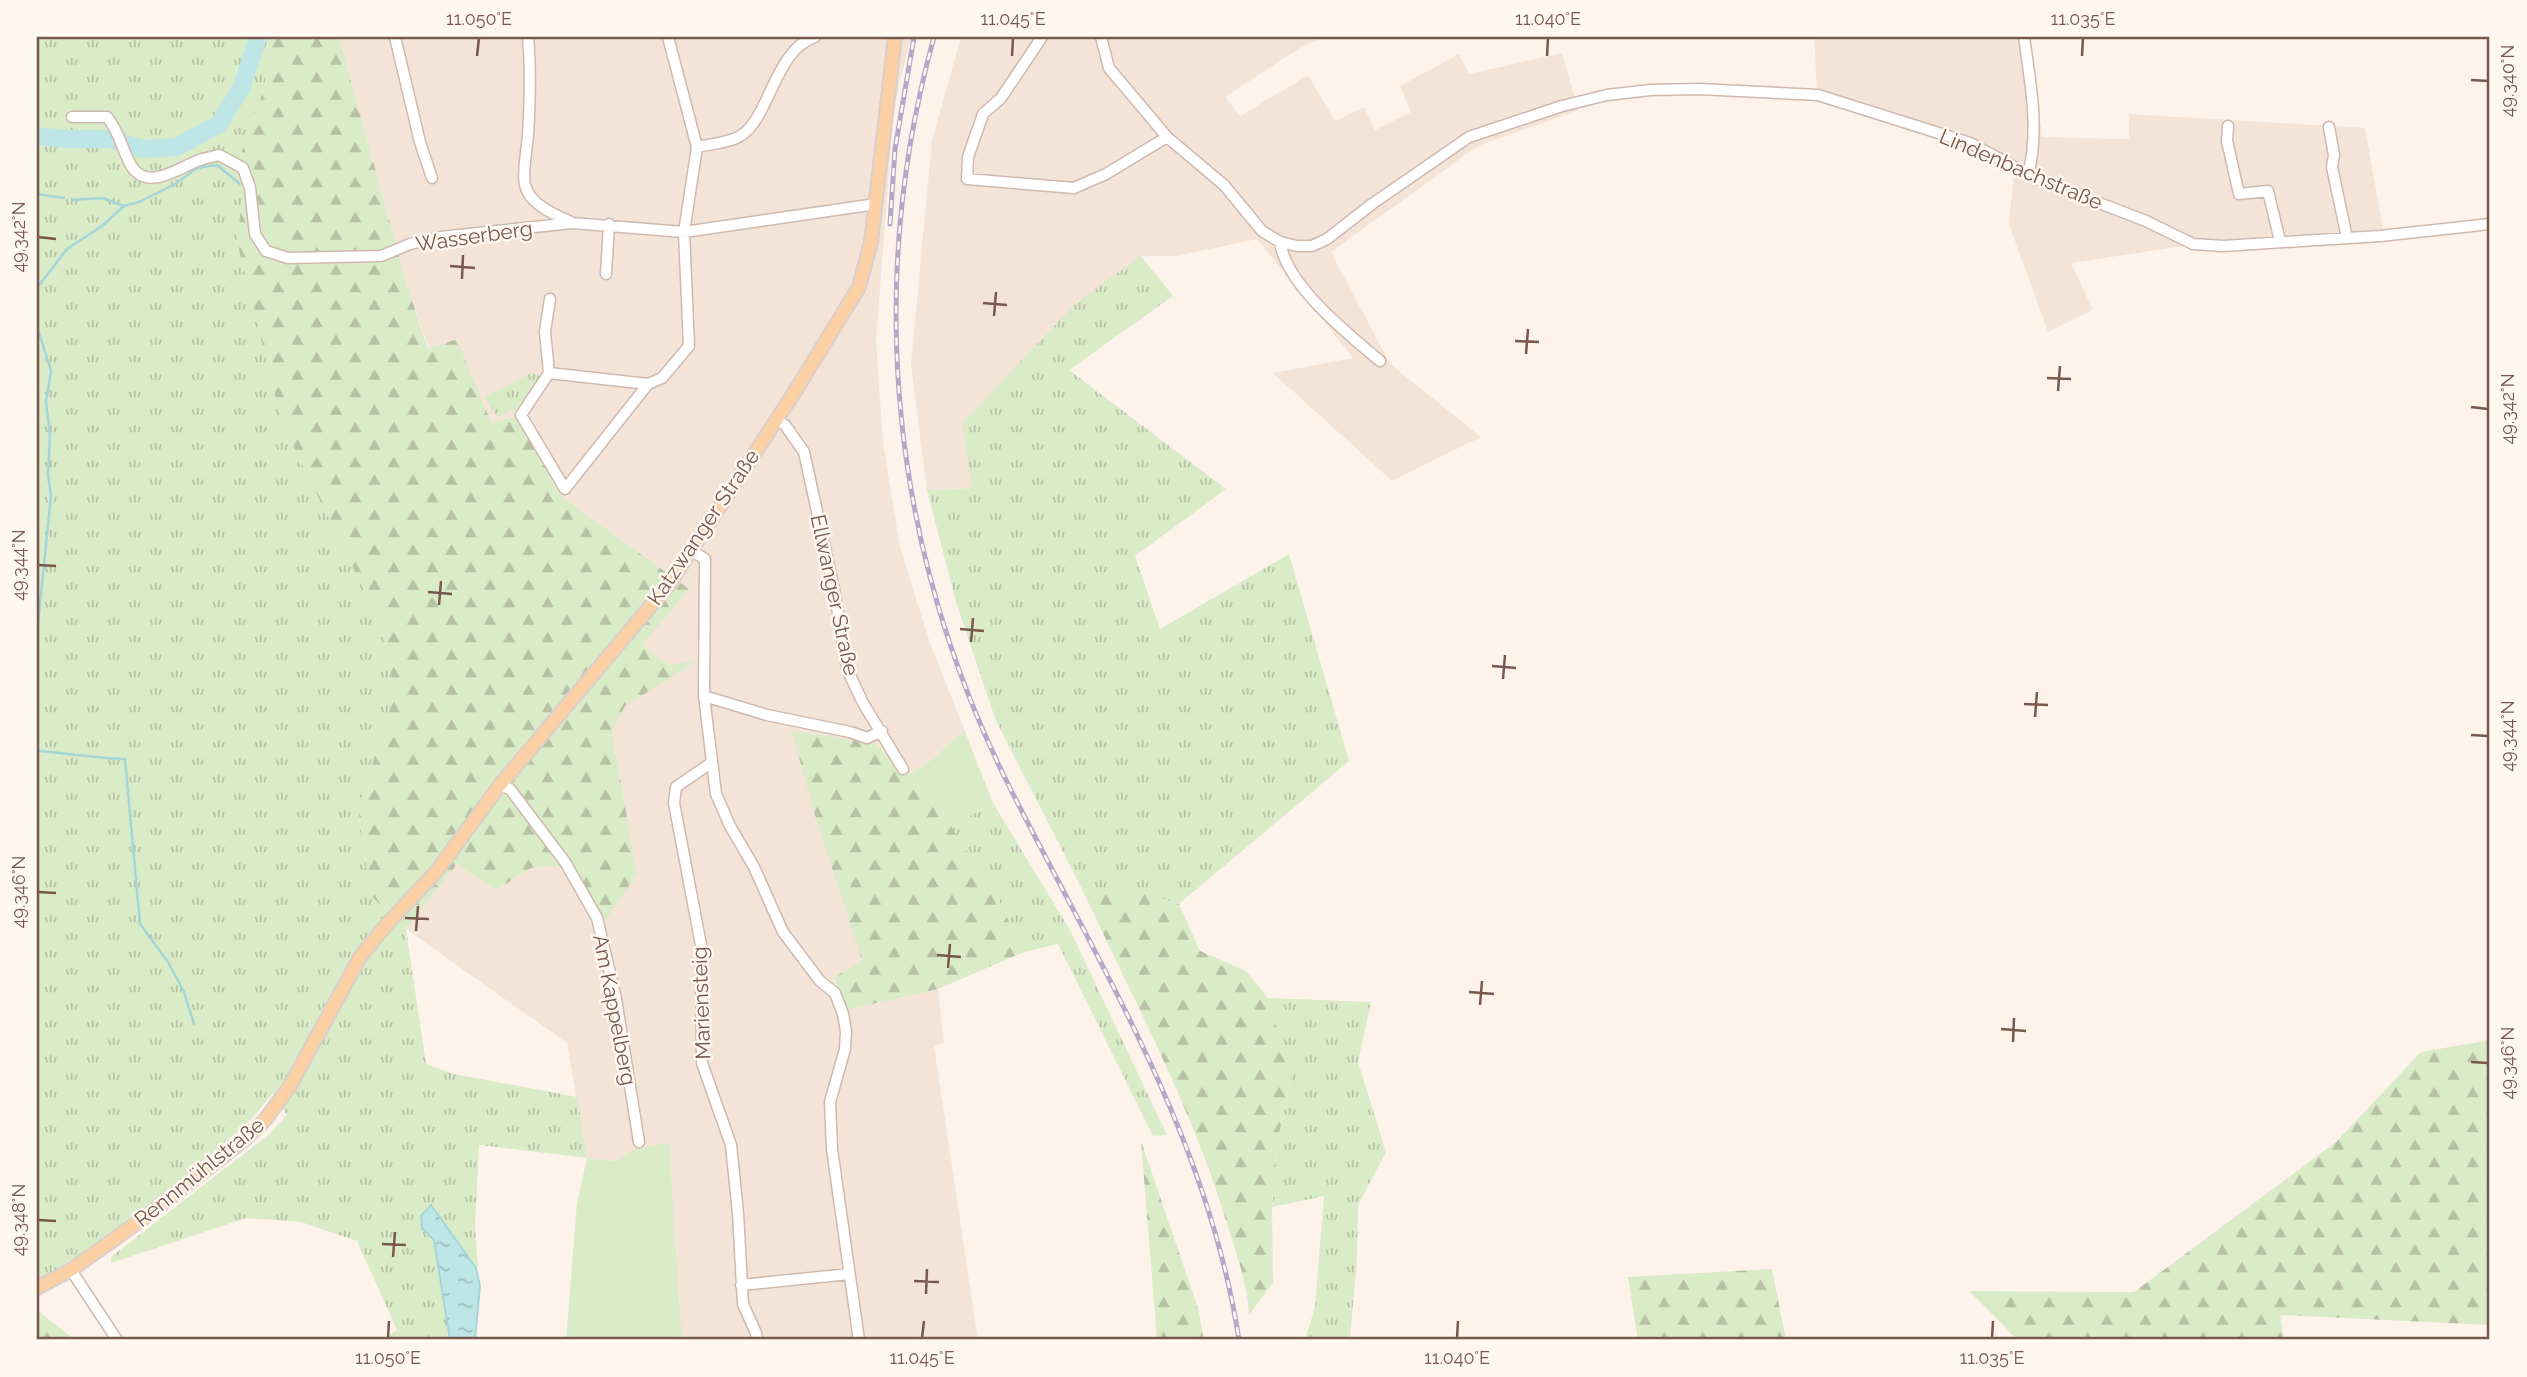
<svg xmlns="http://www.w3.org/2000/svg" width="2527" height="1377" font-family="Raleway,sans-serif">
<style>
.residential{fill:#f4e4d8}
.grass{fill:url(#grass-tufts)}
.forest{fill:url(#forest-firs)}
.garden{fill:#daebc8}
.water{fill:url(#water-ripples);stroke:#a4d6d9;stroke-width:2}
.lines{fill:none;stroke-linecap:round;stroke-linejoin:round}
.stream{stroke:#a4d6d9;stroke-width:2.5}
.river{stroke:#bee6e7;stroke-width:18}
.minor-casing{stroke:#cfb9af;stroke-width:13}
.major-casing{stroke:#d9d0cd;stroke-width:16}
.minor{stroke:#fff;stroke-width:10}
.major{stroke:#fad0a4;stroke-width:12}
.rail-casing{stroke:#b5a7c8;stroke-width:5}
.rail{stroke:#fff8f1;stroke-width:2.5;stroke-dasharray:8;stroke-linecap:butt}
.ticks{fill:none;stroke:#78574d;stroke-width:2.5}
.labels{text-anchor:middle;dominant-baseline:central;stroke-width:5;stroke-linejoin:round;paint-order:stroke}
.street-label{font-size:21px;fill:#78574d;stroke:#fff8f1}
.neatline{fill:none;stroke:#78574d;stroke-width:2.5}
.ticks-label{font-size:18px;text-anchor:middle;fill:#78574d}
</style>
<defs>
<pattern id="grass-tufts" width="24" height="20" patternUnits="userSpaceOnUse" patternTransform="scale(1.75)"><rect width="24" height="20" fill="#daebc8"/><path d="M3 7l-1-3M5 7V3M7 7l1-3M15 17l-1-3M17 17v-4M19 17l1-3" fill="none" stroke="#b6c1a5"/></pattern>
<pattern id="forest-firs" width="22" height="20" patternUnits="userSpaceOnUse" patternTransform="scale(1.75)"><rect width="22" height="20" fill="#daebc8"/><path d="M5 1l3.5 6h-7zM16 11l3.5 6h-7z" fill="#b6c1a5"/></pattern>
<pattern id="water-ripples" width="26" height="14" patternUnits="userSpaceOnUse" patternTransform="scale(1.75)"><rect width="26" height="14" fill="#bee6e7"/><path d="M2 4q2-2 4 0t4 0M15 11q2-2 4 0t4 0" fill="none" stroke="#9fbdbd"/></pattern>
</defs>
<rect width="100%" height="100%" fill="#fdf3ea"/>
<path class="residential" d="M339 37H911L894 108 876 341 883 443 900 547 930 643 964 729 933 759 909 775 874 743 813 809 863 961 846 1010 938 989 944 1043 934 1046 978 1340H682L669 1144 638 1148 616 1161 587 1158 567 1043 406 929 457 863 496 890 531 868 573 866 603 923 637 874 612 732 624 706 697 661 669 665 642 645 688 588 561 496 517 417 491 422 457 339 429 349 407 285Z
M961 37H1323L1298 49 1225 97 1240 116 1308 75 1335 121 1364 107 1375 130 1411 112 1400 86 1459 54 1469 74 1562 53 1578 110 1478 146 1331 252 1390 364 1481 437 1392 481 1273 373 1353 358 1257 239 1177 256H1141L972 488 927 490 911 364 932 140Z
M1814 37H2028L2042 137 2129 139V114L2365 128 2385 240 2184 246 2071 263 2093 310 2048 332 2009 224 2014 173 1966 149 1817 92Z"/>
<path class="grass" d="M37 37H268L265 86 240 157 243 190 237 242 380 623 395 693 358 809 371 896 406 929 426 1064 454 1074 577 1097 587 1158 479 1145 475 1229 478 1267 476 1268 455 1237 422 1228 434 1240 446 1308 448 1340H382L397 1330 357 1241 301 1222 246 1218 111 1263V1257L267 1136 287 1115 273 1093 251 1120 157 1201 102 1243 37 1280Z
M1141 256 1173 296 1069 370 1226 489 1135 556 1160 629 1289 554 1349 761 1179 904 1138 891H1083L996 721 956 602 927 490 972 488 962 423 1076 303Z
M531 373 543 377 522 406 498 417 484 397Z
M993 803 1071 932 1167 1135 1153 1136 1058 944 1024 952 999 901 951 826Z
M1268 998 1371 1002 1358 1062 1386 1152 1358 1205 1357 1258 1350 1340H1305L1315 1307 1324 1196 1272 1207 1278 1140 1291 1074Z"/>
<path class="forest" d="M268 37H339L407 285 428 349 457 339 491 422 517 417 561 496 689 589 642 645 669 665 699 660 625 706 612 732 637 874 603 924 573 866 531 868 496 890 457 864 406 929 371 896 358 809 395 693 380 623 282 423 237 242 243 190 240 157 265 86Z
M792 731 874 743 909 775 951 826 999 901 1024 952 938 989 846 1010 834 977 862 961 813 809Z
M1083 891H1138L1179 904 1200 951 1246 971 1268 998 1291 1074 1278 1140 1272 1207 1273 1283 1249 1315C1248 1286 1237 1256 1228 1227 1194 1111 1134 1001 1083 891Z
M2490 1040V1325L2280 1315 2284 1340H2018L1969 1291 2134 1292 2336 1142 2421 1052Z
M1141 1141 1198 1308 1204 1340H1157Z
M1772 1269 1786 1340H1638L1628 1277Z
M37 1310 75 1340H37Z"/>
<path class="garden" d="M964 729 993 803 951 826 909 775 933 759Z
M669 1143 682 1340H566L577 1203 587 1158 616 1161 638 1148Z"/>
<path class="water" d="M431 1205 476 1268 480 1286 475 1340H450L434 1240 422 1228 421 1216Z"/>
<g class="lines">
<path class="stream" d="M128 37H131
M37 194 64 198
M72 200 103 198 124 206
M37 288 67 249 102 226 124 206 139 202 175 184 197 168 217 165 240 184
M37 326 51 371 46 402 50 435 48 475 51 495 37 634
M37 751C67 753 95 758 125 759L140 924 168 962 184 992 194 1024"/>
<path class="river" d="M37 136 64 139H111L143 149 177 147 219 124 241 89 258 37"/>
<g class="minor-casing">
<path id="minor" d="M395 37 420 142 432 178
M528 37C531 70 530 103 528 136 527 149 522 173 525 185 529 204 555 215 571 222
M1042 37 1001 98 983 114 968 157 967 179 1074 188 1106 174 1167 137
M1101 37 1109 68 1167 137 1224 185 1262 231 1280 242 1297 246H1312L1327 239 1372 204 1469 137 1562 106 1607 95 1650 90 1699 89 1818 95 1872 112 1970 143 2037 179 2146 221 2193 244 2223 246 2380 236 2490 224
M2024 37C2030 81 2040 130 2028 175
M72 117H107C120 132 122 151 132 167 148 191 179 168 197 161 204 158 212 157 219 155L243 168 250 188 255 234 266 251 288 258 381 256 410 244 441 237 572 223 684 232 876 204
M2228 126 2227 141 2239 194 2268 191 2280 241
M2329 127 2334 155 2332 167 2347 238
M697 147C710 144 729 143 740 136 769 120 775 49 815 37
M1280 242C1286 285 1348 334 1380 361
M606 274 609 224
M549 373 545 331 550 299
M648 384 549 373 521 415 565 489 648 384 662 378 689 346 684 232 697 147 668 37
M776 420 785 425 804 452 834 589 847 669 863 703 903 769
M692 551 705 559 704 696 716 794 730 826 754 867 783 932 820 981 835 993 843 1014 846 1031 845 1049 830 1102 832 1149 859 1340
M704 696 767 715 850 732 867 738 882 731
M711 763 676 787 674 803 701 945 702 1063 731 1145 738 1213 743 1304 756 1333 757 1340
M500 785 510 789 565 862 597 918 616 999 639 1142
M71 1270 117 1340
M741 1285 849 1274"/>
</g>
<g class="major-casing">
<path id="major" d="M37 1288 71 1270 148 1215 243 1141 265 1120 290 1086 360 957 388 923 436 872 500 785 670 583 794 393 859 287 871 242 895 37"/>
</g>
<use href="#minor" class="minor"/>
<use href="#major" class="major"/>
<g class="rail-casing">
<path id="rail" d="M934 37C864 291 892 553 1010 788 1101 969 1208 1137 1239 1340
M890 224 895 149 914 37"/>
</g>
<use href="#rail" class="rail"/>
</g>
<path class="ticks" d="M477 56 479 38M1012 56 1013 38M1547 56 1548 38M2082 56 2083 38M2471 80 2488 81M38 237 56 239M450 266 475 268M462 279 463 255M983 303 1007 305M994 316 996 292M1515 341 1539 342M1526 354 1528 329M2047 378 2071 379M2058 391 2060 366M2471 407 2488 409M38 565 56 566M428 592 452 594M439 605 441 581M960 629 984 631M971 642 973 618M1492 666 1516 668M1503 679 1505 655M2024 704 2048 705M2035 717 2037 692M2471 735 2488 736M38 892 56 893M405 918 429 919M416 931 418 906M937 955 961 957M948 968 950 944M1469 992 1494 994M1480 1005 1482 981M2001 1029 2026 1031M2013 1042 2014 1018M2471 1062 2488 1063M38 1220 56 1221M382 1244 406 1245M393 1257 395 1232M914 1281 939 1282M926 1294 927 1269M388 1338 389 1321M922 1338 924 1321M1457 1338 1458 1321M1992 1338 1993 1321"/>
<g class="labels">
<g class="street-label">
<text transform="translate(2021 169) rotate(23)">Lindenbachstraße</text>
<text transform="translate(474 236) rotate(-8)">Wasserberg</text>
<text transform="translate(703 527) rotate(-56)">Katzwanger Straße</text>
<text transform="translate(835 595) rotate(78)">Ellwanger Straße</text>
<text transform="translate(701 1003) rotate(-92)">Mariensteig</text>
<text transform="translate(615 1010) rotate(79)">Am Kappelberg</text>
<text transform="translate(199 1172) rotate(-39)">Rennmühlstraße</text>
</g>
</g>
<rect width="2527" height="1377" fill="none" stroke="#fff8f1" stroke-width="77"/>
<rect x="38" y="38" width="2450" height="1300" class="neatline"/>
<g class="ticks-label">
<text x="479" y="25">11.050°E</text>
<text x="1013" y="25">11.045°E</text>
<text x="1548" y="25">11.040°E</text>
<text x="2083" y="25">11.035°E</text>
<text transform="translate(2508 81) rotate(-90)" y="6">49.340°N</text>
<text transform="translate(19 237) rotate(-90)" y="6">49.342°N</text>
<text transform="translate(2508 409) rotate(-90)" y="6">49.342°N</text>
<text transform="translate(19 565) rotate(-90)" y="6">49.344°N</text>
<text transform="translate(2508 736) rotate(-90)" y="6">49.344°N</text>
<text transform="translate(19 892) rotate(-90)" y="6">49.346°N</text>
<text transform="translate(2508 1063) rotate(-90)" y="6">49.346°N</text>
<text transform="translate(19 1220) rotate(-90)" y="6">49.348°N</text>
<text x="388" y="1364">11.050°E</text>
<text x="922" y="1364">11.045°E</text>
<text x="1457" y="1364">11.040°E</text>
<text x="1992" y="1364">11.035°E</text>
</g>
</svg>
